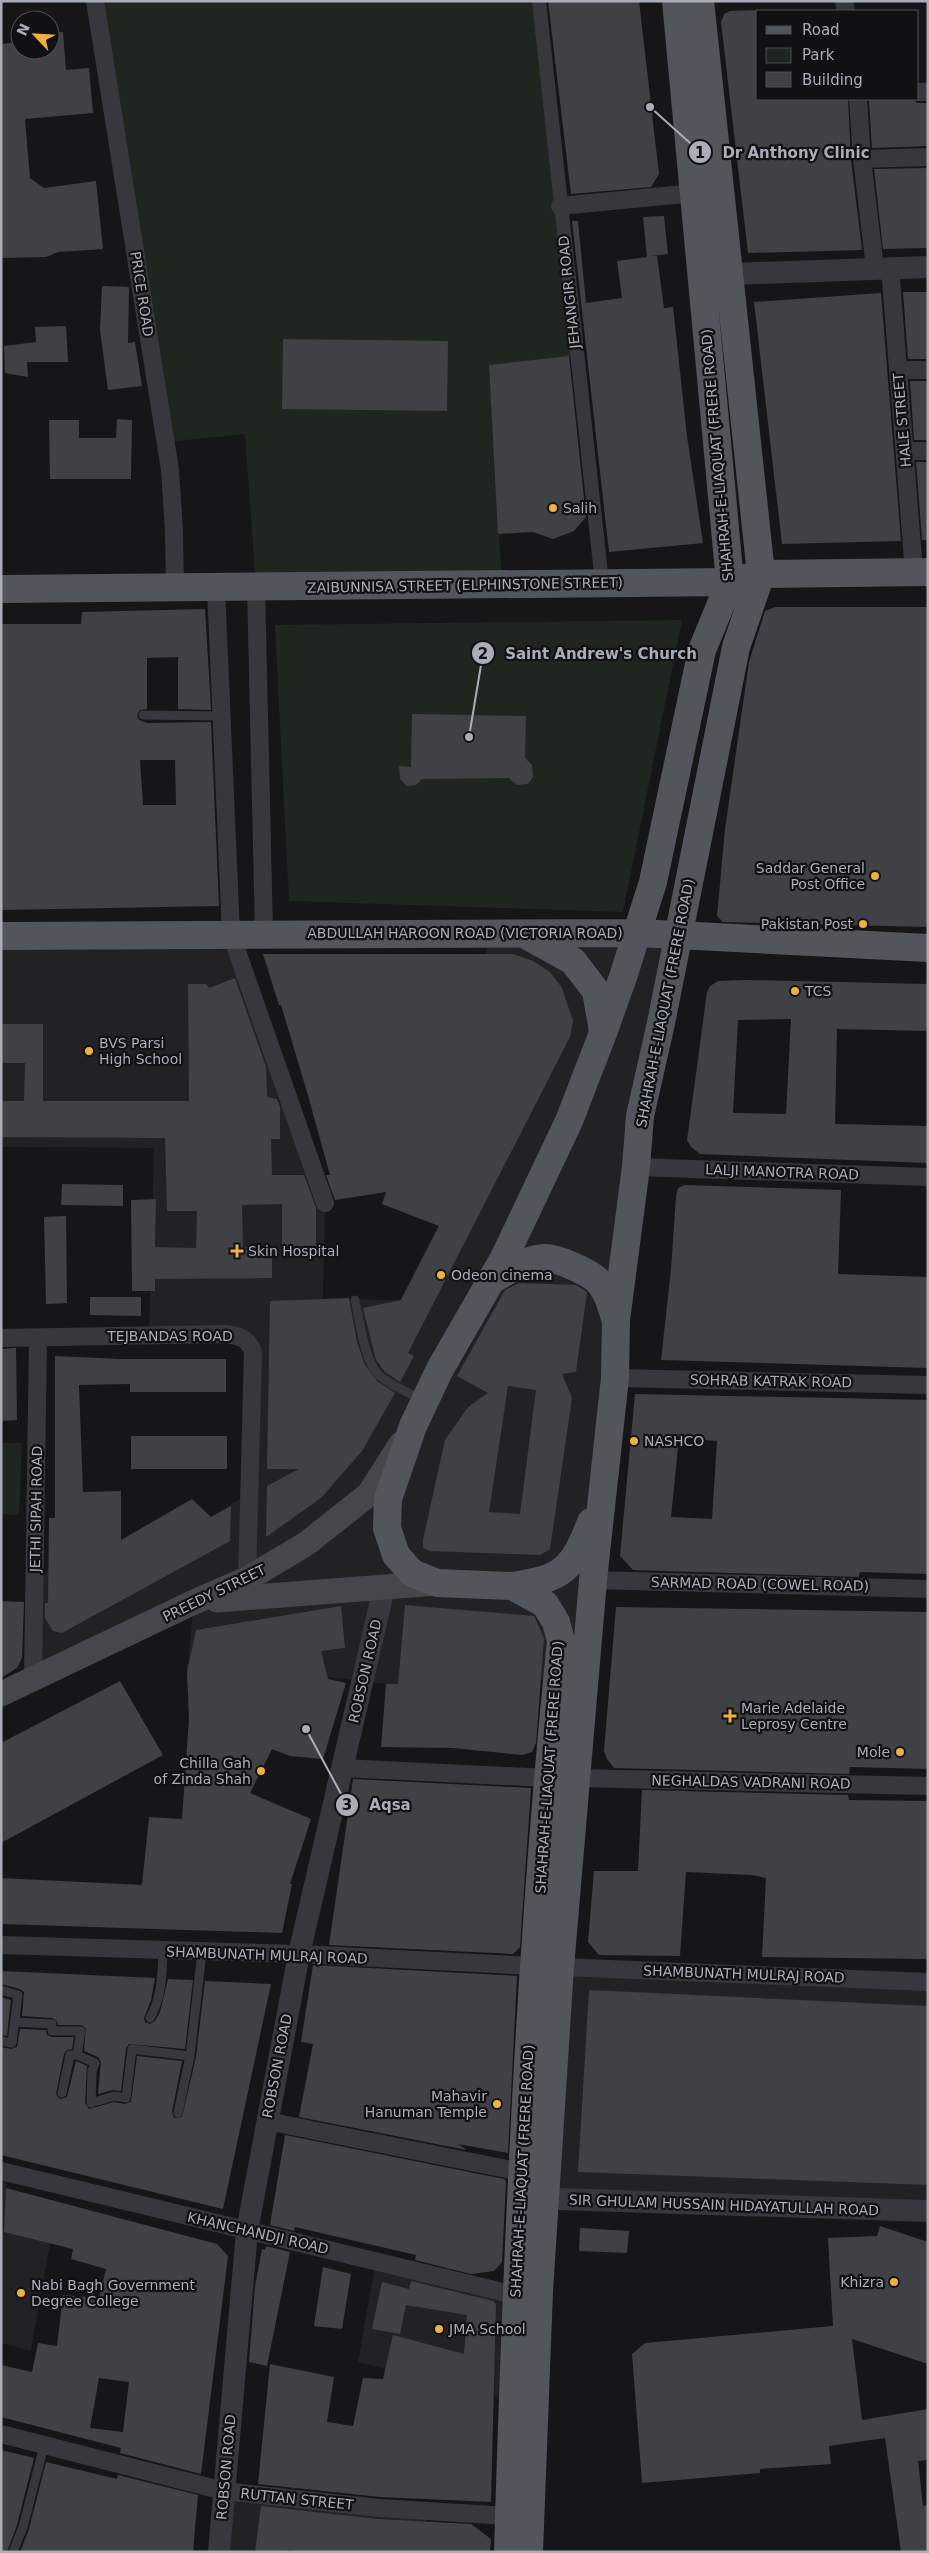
<svg xmlns="http://www.w3.org/2000/svg" width="929" height="2553" font-family="'DejaVu Sans',sans-serif">
<style>
.built{fill:#222225}
.green{fill:#1e261f}
.building{fill:#404145;fill-rule:evenodd}
.lines{fill:none;stroke-linecap:round;stroke-linejoin:round}
.service{stroke:#37383d;stroke-width:9}
.pedestrian{stroke:#37383d;stroke-width:14}
.minor{stroke:#37383d;stroke-width:18}
.tertiary{stroke:#37383d;stroke-width:22}
.secondary{stroke:#45474d;stroke-width:25}
.primary{stroke:#53555c;stroke-width:28}
.poi-dot{fill:#f2b134;stroke:#111113;stroke-width:2}
.labels{text-anchor:middle;dominant-baseline:central;stroke-width:4.5;stroke-linejoin:round;paint-order:stroke}
.street-label{font-size:14px;fill:#a8adb8;stroke:#111113}
.poi-label{font-size:14px;fill:#a8adb8;stroke:#111113;text-anchor:start}
.leader{fill:none;stroke:#a8adb8;stroke-width:2}
.callout-dot{fill:#a8adb8;stroke:#111113;stroke-width:2}
.mark-label{font-size:15px;text-anchor:middle;font-weight:bold;fill:#111}
.callout-label{font-size:15px;text-anchor:middle;font-weight:bold;fill:#a8adb8;stroke:#111113;stroke-width:4.5;stroke-linejoin:round;paint-order:stroke}
</style>
<rect width="100%" height="100%" fill="#161618"/>
<path class="built" d="M231 934 325 1203 323 1299 400 1300 483 1139 489 1032 486 934H678L615 1378 584 1683 461 1673 459 1686 386 1684 319 1676 189 1726 187 1672 194 1602 33 1679 35 1572 129 1566 250 1493V1343L149 1336 154 1148 1 1147V936Z
M559 1967 928 1981V2211L545 2200Z
M1 2171 7 2172 4 2232 50 2243 31 2351 1 2343Z
M376 2260 515 2295 512 2400 358 2362Z
M224 2491 427 2511 422 2552H219Z"/>
<path class="green" d="M95 1H539L576 356 489 365 502 584 256 586 245 434 167 442Z
M682 620 623 912 289 901 275 625Z
M1 1443H22L19 1515 1 1514Z"/>
<path class="building" d="M548 1H639L659 174 651 187 571 194Z
M758 10V99H848L851 160 862 250 748 253 721 22 724 14 730 11Z
M63 32 66 70 89 68 93 113 25 119 30 178 44 188 96 181 103 249 58 252 46 257 1 258V44L18 42V36H20V50H50V33Z
M911 99 918 103H928V146L872 148 869 100Z
M928 168V248L883 249 874 169Z
M664 216 668 254 652 256H657L664 308 673 307 687 436 703 543 609 552 572 221H578L586 303 622 298 617 261 647 257 643 217Z
M102 286 129 287 128 343 135 342 142 386 108 390 100 330Z
M903 292H928V359H908Z
M881 293 901 541 782 544 754 302Z
M66 326 68 362H27L28 377 5 373 4 346 36 342 35 327Z
M283 339 448 341 447 411 282 409Z
M569 356 586 517 574 531 553 539 533 532 498 534 489 365Z
M910 381H928V440H914Z
M117 419 132 420 131 479H50L49 420H79V438H116Z
M916 462H928V540H922Z
M775 607H928V927L723 922 717 916 725 829 749 662 765 611Z
M205 609 211 710 178 709V657L147 658V709L140 710 137 715 139 720 147 723 211 722 219 906 1 910V624H81L82 612ZM140 760H175L176 805H143Z
M412 714 526 716 525 758 532 765 533 777 528 784 517 785 509 778 422 779 416 785 407 786 400 779 399 766 411 767Z
M263 954H513L533 961 550 972 562 988 573 1021 570 1037 408 1353 414 1356 400 1382 385 1372 376 1360 363 1308 401 1300 439 1226 382 1204 386 1192 335 1200 326 1175H330L307 1092 281 1005H279Z
M235 978 266 1067 267 1097 277 1099 280 1107V1139H271L272 1175H304L316 1208V1246H282V1204L242 1205 243 1247H272V1278L155 1279V1291H132L131 1200 156 1199 155 1247 196 1248 197 1211H167L165 1138 1 1137V1101H24L25 1063H1V1024H43V1101H189L188 984H206L209 988Z
M746 980 928 984V1031L837 1029 835 1124 928 1126V1163L700 1154 691 1147 687 1140 688 1133 707 992 710 986 718 981ZM791 1019 786 1114 733 1113 738 1020Z
M62 1184 123 1185V1206L61 1205Z
M685 1185 841 1190 838 1274 928 1277V1368L661 1360 671 1269 676 1196 678 1188Z
M66 1216 67 1303 46 1304 44 1217Z
M519 1283 576 1285 587 1292 576 1372 562 1374 572 1398 550 1549 540 1555 430 1551 423 1548V1540L445 1440 468 1407 488 1393 457 1376 505 1290ZM508 1386 536 1390 520 1514 489 1512Z
M90 1297H141V1316L90 1315Z
M349 1298 357 1342 365 1365 377 1381 395 1393 362 1451 321 1498 266 1537 267 1486 299 1469H267L270 1301Z
M16 1348 17 1420 1 1421V1349Z
M55 1356 120 1359H226V1392H130V1384L79 1385 83 1492 121 1491V1540L192 1499 211 1517 231 1506 230 1541 62 1633 53 1631 45 1618V1603H48L49 1518H55Z
M635 1394 928 1400V1574L860 1572 859 1577 633 1570 620 1556ZM679 1438 717 1441 712 1519 671 1517Z
M131 1436H227V1469H131Z
M1 1601 24 1602 22 1658 17 1668 1 1678Z
M405 1605 534 1616 544 1638 536 1743 532 1752 522 1755 453 1748 381 1747 386 1684H398Z
M341 1606 345 1648 321 1651 328 1679 346 1683 323 1759 290 1756 272 1749 250 1793 311 1819 290 1884H292L282 1933 1 1924V1878L142 1885 149 1817 182 1819 189 1718 187 1672 196 1630Z
M616 1607 928 1612V1769L850 1767 849 1774 614 1768 607 1759 604 1751Z
M120 1681 163 1755 1 1843V1743Z
M353 1779 531 1788 520 1947 513 1954 329 1945Z
M642 1790 848 1795 849 1800 928 1801V1959L762 1957 766 1878 752 1875 686 1872 680 1956 599 1955 588 1942 594 1871H638Z
M313 1965 517 1976 508 2153 458 2144 467 2150 299 2117 313 2044 301 2042Z
M1 1971 155 1978 151 2000 144 2018 145 2022 150 2024 155 2021 160 2012 168 1979 193 1980 185 2049 129 2044 126 2048 121 2091 113 2090 98 2094 101 2062 98 2057 84 2051 86 2028 81 2025H58L57 2021 52 2018 22 2016 24 1992 20 1989 1 1984Z
M205 1981 271 1984 223 2209 1 2155V2047L11 2049 17 2047 20 2029 46 2030 47 2035 52 2037H74L72 2049 67 2050 64 2054 56 2094 60 2099 67 2097 76 2061 87 2066 85 2103 89 2109 114 2102 125 2104 131 2102 137 2056 182 2061 172 2112 174 2118 182 2117 196 2057Z
M589 1990 928 2006V2185L578 2172Z
M1 1997 11 2000 7 2036 1 2035Z
M285 2135 504 2179 506 2181 502 2262 494 2271 471 2274 415 2260 416 2255 295 2227 294 2231 270 2225Z
M6 2188 217 2244 228 2256 201 2474 120 2453 121 2448 1 2417V2365L32 2372 38 2343 57 2346 63 2295 99 2298 106 2269 71 2259 73 2249 4 2232ZM99 2378 129 2382 123 2432 90 2428Z
M880 2226 928 2242V2364L852 2339 862 2420 928 2409V2460L918 2461 923 2506 928 2505V2552H901L885 2438 829 2446 831 2464 760 2469V2473L642 2483 632 2354 645 2343 833 2326 828 2238 877 2236Z
M580 2228 629 2231 627 2253 579 2251Z
M266 2246 290 2252 267 2366 249 2362 255 2286 262 2249 265 2250Z
M323 2267 351 2274 342 2329 314 2326Z
M411 2281 493 2301 496 2304 491 2502 380 2497 258 2484 270 2364 334 2377 327 2422 353 2426 363 2378 383 2379 393 2335 464 2354 467 2315 406 2305 400 2334 372 2329 382 2282 409 2289Z
M1 2450 34 2458 17 2525 7 2552H1Z
M46 2462 117 2479 118 2475 198 2495 193 2552H20L29 2529Z
M261 2506 378 2519 471 2524 491 2539 490 2552H307L287 2550V2552H255Z"/>
<g class="lines">
<path class="service" d="M143 715 221 716
M355 1300C360 1320 364 1364 381 1377 393 1386 409 1393 422 1400
M1 1990 18 1995 12 2043 1 2041
M150 2018C162 1997 162 1975 163 1952
M15 2022 52 2024V2031H81L77 2055H70L62 2093
M77 2055 95 2063 92 2071 91 2103 114 2096 126 2098 132 2049 190 2056
M178 2113 190 2056 202 1953
M13 2552 23 2527 44 2446"/>
<path class="pedestrian" d="M539 1 602 583"/>
<path class="minor" d="M95 1 170 470 174 531 175 588
M844 1 846 11
M918 92H928
M858 99 862 159 875 268
M862 159 928 157
M560 206 695 193
M890 267 914 572
M898 370H928
M905 451H928
M256 586 264 933
M216 588 231 934 325 1203
M636 1167 928 1177
M1 1338 226 1334C240 1336 248 1338 253 1352L247 1579
M615 1378 928 1385
M593 1580 928 1589
M33 1679 38 1338
M342 1768 548 1778
M575 1778 928 1786
M1 1945 299 1954 533 1966
M560 1967 928 1982
M267 2121 522 2172
M1 2171 515 2295
M1 2434 224 2491 379 2508 509 2516"/>
<path class="tertiary" d="M731 274 928 267
M528 2198 928 2211
M219 2552 247 2231 299 1954 384 1588"/>
<path class="secondary" d="M217 1600 437 1583
M1 1694 194 1602 247 1579 306 1544 369 1494 401 1444"/>
<path class="primary" d="M1 589 730 582 761 574 928 572
M526 935 573 961 596 991 603 1031
M1 936 638 933 928 948
M491 1280C507 1272 525 1259 544 1258 556 1257 588 1272 597 1280 607 1290 611 1305 615 1318
M512 1586C563 1579 573 1569 591 1522
M508 2552C517 2248 530 1944 561 1641L556 1622 545 1604 512 1586 437 1583 412 1573 396 1555 387 1528 388 1499 413 1426 440 1369 504 1258 569 1121 603 1033 623 977 653 882 702 650 730 582 676 1
M529 2552 539 2291 560 1967 593 1580 615 1378 616 1320 636 1167 640 1116 661 1023 736 647 761 574 700 1"/>
</g>
<g class="poi-dot">
<circle cx="553" cy="508" r="5"/>
<circle cx="875" cy="876" r="5"/>
<circle cx="863" cy="924" r="5"/>
<circle cx="795" cy="991" r="5"/>
<circle cx="89" cy="1051" r="5"/>
<path d="M234.5 1243.5h5v5h5v5h-5v5h-5v-5h-5v-5h5z"/>
<circle cx="441" cy="1275" r="5"/>
<circle cx="634" cy="1441" r="5"/>
<path d="M727.5 1708.5h5v5h5v5h-5v5h-5v-5h-5v-5h5z"/>
<circle cx="900" cy="1752" r="5"/>
<circle cx="261" cy="1771" r="5"/>
<circle cx="497" cy="2104" r="5"/>
<circle cx="894" cy="2282" r="5"/>
<circle cx="21" cy="2293" r="5"/>
<circle cx="439" cy="2329" r="5"/>
</g>
<g class="labels">
<g class="street-label">
<text transform="translate(569 292) rotate(-96)">JEHANGIR ROAD</text>
<text transform="translate(142 294) rotate(81)">PRICE ROAD</text>
<text transform="translate(902 420) rotate(-95)">HALE STREET</text>
<text transform="translate(717 455) rotate(-95)">SHAHRAH-E-LIAQUAT (FRERE ROAD)</text>
<text transform="translate(465 585) rotate(-1)">ZAIBUNNISA STREET (ELPHINSTONE STREET)</text>
<text x="465" y="933">ABDULLAH HAROON ROAD (VICTORIA ROAD)</text>
<text transform="translate(665 1003) rotate(-79)">SHAHRAH-E-LIAQUAT (FRERE ROAD)</text>
<text transform="translate(782 1172) rotate(2)">LALJI MANOTRA ROAD</text>
<text x="170" y="1336">TEJBANDAS ROAD</text>
<text transform="translate(771 1381) rotate(1)">SOHRAB KATRAK ROAD</text>
<text transform="translate(36 1509) rotate(-89)">JETHI SIPAH ROAD</text>
<text transform="translate(760 1584) rotate(1)">SARMAD ROAD (COWEL ROAD)</text>
<text transform="translate(214 1593) rotate(-26)">PREEDY STREET</text>
<text transform="translate(365 1671) rotate(-77)">ROBSON ROAD</text>
<text transform="translate(549 1767) rotate(-86)">SHAHRAH-E-LIAQUAT (FRERE ROAD)</text>
<text transform="translate(751 1782) rotate(1)">NEGHALDAS VADRANI ROAD</text>
<text transform="translate(267 1955) rotate(2)">SHAMBUNATH MULRAJ ROAD</text>
<text transform="translate(744 1974) rotate(2)">SHAMBUNATH MULRAJ ROAD</text>
<text transform="translate(277 2066) rotate(-79)">ROBSON ROAD</text>
<text transform="translate(522 2171) rotate(-87)">SHAHRAH-E-LIAQUAT (FRERE ROAD)</text>
<text transform="translate(724 2205) rotate(2)">SIR GHULAM HUSSAIN HIDAYATULLAH ROAD</text>
<text transform="translate(258 2233) rotate(13)">KHANCHANDJI ROAD</text>
<text transform="translate(226 2467) rotate(-85)">ROBSON ROAD</text>
<text transform="translate(297 2499) rotate(6)">RUTTAN STREET</text>
</g>
<g class="poi-label">
<text x="563" y="508">Salih</text>
<text x="865" y="868" text-anchor="end">Saddar General<tspan x="865" dy="16">Post Office</tspan></text>
<text x="853" y="924" text-anchor="end">Pakistan Post</text>
<text x="805" y="991">TCS</text>
<text x="99" y="1043">BVS Parsi<tspan x="99" dy="16">High School</tspan></text>
<text x="248" y="1251">Skin Hospital</text>
<text x="451" y="1275">Odeon cinema</text>
<text x="644" y="1441">NASHCO</text>
<text x="741" y="1708">Marie Adelaide<tspan x="741" dy="16">Leprosy Centre</tspan></text>
<text x="890" y="1752" text-anchor="end">Mole</text>
<text x="251" y="1763" text-anchor="end">Chilla Gah<tspan x="251" dy="16">of Zinda Shah</tspan></text>
<text x="487" y="2096" text-anchor="end">Mahavir<tspan x="487" dy="16">Hanuman Temple</tspan></text>
<text x="884" y="2282" text-anchor="end">Khizra</text>
<text x="31" y="2285">Nabi Bagh Government<tspan x="31" dy="16">Degree College</tspan></text>
<text x="449" y="2329">JMA School</text>
</g>
</g>
<path class="leader" d="M650 107L700 152M469 737L483 653M306 1729L347 1805"/>
<g class="callout-dot">
<circle cx="650" cy="107" r="5"/>
<circle cx="469" cy="737" r="5"/>
<circle cx="306" cy="1729" r="5"/>
<circle cx="700" cy="152" r="12"/>
<circle cx="483" cy="653" r="12"/>
<circle cx="347" cy="1805" r="12"/>
</g>
<g class="mark-label">
<text x="700" y="158">1</text>
<text x="483" y="659">2</text>
<text x="347" y="1810">3</text>
</g>
<g class="callout-label">
<text x="796" y="158">Dr Anthony Clinic</text>
<text x="601" y="659">Saint Andrew's Church</text>
<text x="390" y="1810">Aqsa</text>
</g>
<rect width="929" height="2553" fill="none" stroke="#a8adb8" stroke-width="5"/>
<rect x="756" y="10" width="162" height="90" fill="#111113" stroke="#4d4f55"/>
<rect x="766" y="26" width="25" height="8" fill="#53555c" stroke="#4d4f55"/>
<text x="802" y="35" font-size="15" fill="#a8adb8">Road</text>
<rect x="766" y="48" width="25" height="15" fill="#1e261f" stroke="#4d4f55"/>
<text x="802" y="60" font-size="15" fill="#a8adb8">Park</text>
<rect x="766" y="72" width="25" height="15" fill="#404145" stroke="#4d4f55"/>
<text x="802" y="85" font-size="15" fill="#a8adb8">Building</text>
<g transform="translate(35 35) rotate(295)"><circle r="24" fill="#111113" stroke="#4d4f55"/>
<path d="M0-4L9 19L0 12L-9 19Z" fill="#f2b134"/>
<text y="-8" font-size="14" font-weight="bold" text-anchor="middle" fill="#a8adb8">N</text>
</g>
</svg>
